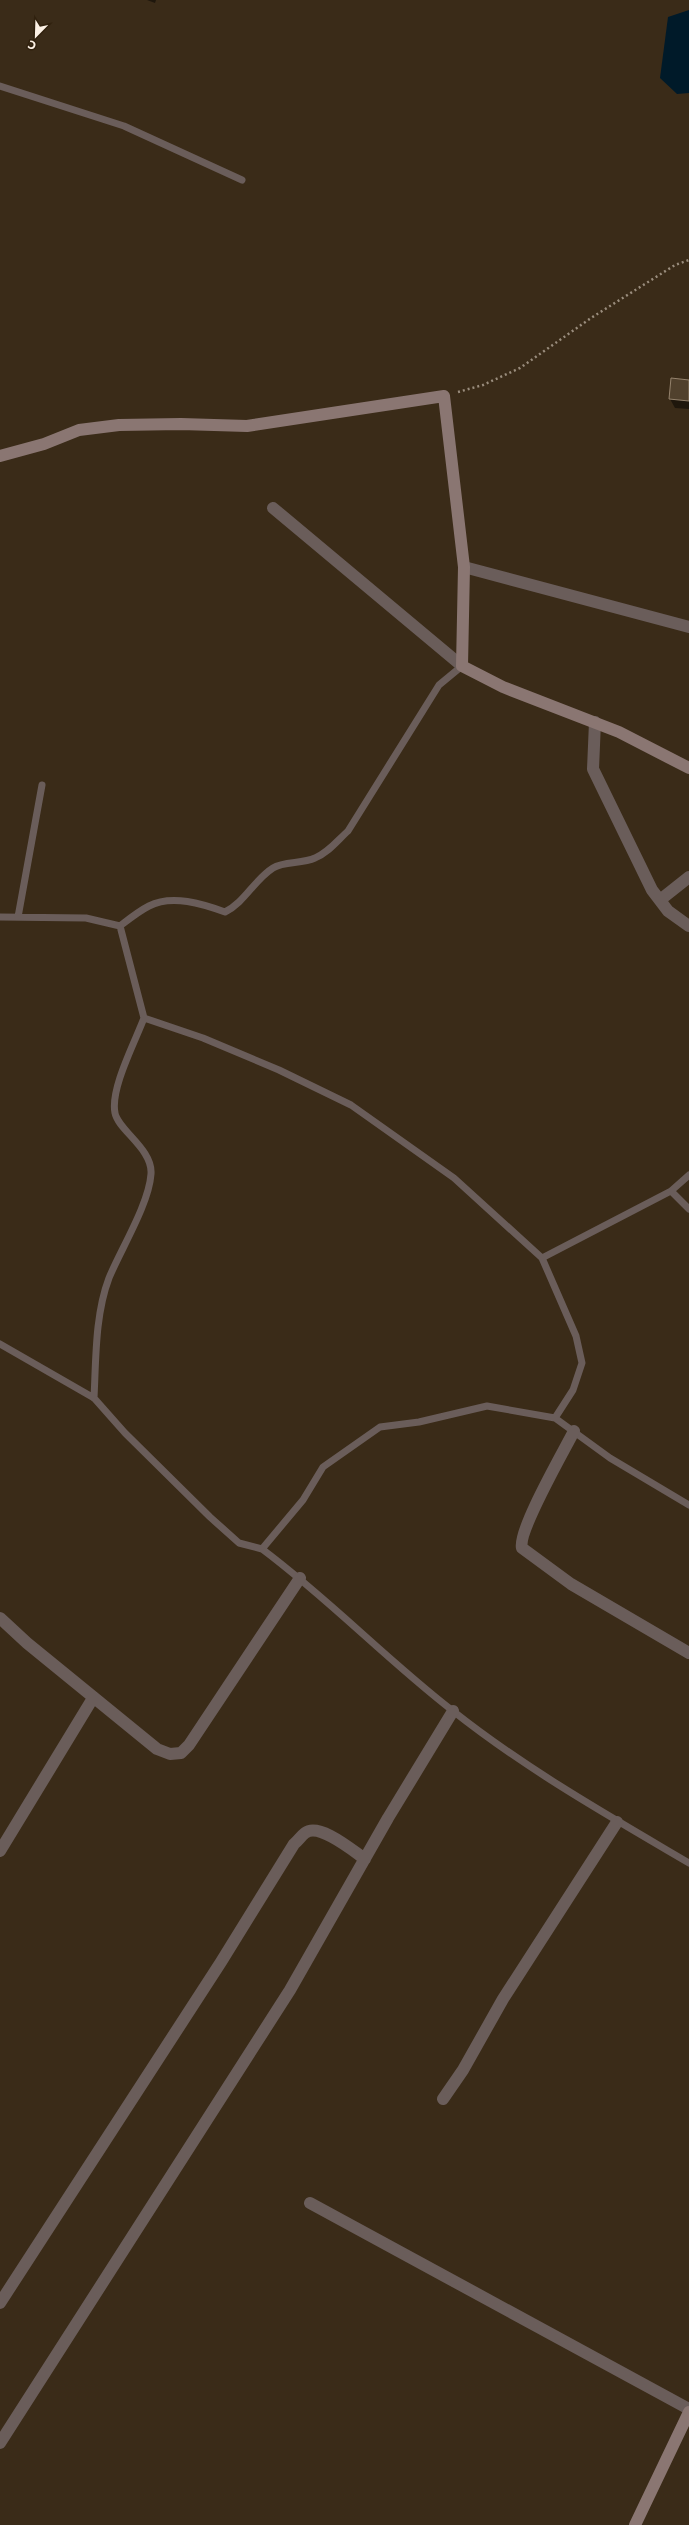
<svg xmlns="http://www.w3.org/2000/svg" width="689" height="2525" font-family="Commissioner,sans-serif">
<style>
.water{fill:#001a29}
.shadow{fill:#0007}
.building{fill:#51412d;stroke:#95836d}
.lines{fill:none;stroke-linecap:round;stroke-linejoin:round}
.path{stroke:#9a8d7d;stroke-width:2.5;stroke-dasharray:2 3;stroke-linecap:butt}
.lane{stroke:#6a5d5a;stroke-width:7}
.street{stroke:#6a5d5a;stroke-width:12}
.secondary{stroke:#8a7672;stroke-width:12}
</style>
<rect width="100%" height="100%" fill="#3a2b18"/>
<path class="water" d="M689 10V93L677 94 660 78 668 17Z"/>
<path class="shadow" d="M147 0H156L155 3Z
M689 381V409L675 408 670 399Z"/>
<path class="building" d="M671 378 689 380V401L669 399Z"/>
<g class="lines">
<path class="path" d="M458 392 483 385 520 368 591 318 675 265 689 260"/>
<path class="lane" d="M0 86 124 126 242 180
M0 917 86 918 120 926 144 1018 203 1038 279 1070 351 1105 454 1178 542 1258 576 1336 582 1363 573 1390 555 1418
M18 917 42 785
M120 926C129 919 139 911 149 906 172 894 203 904 225 912 245 902 254 880 273 868 284 861 302 864 315 858 328 853 338 840 348 831L439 685 462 666
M671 1191 689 1175
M542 1258 671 1191 689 1209
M0 1344 94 1398 125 1433 210 1517 239 1543 262 1549 303 1500 323 1467 380 1427 419 1422 487 1406 555 1418 610 1458 689 1505
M94 1398C96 1359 95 1315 109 1278 121 1249 149 1204 151 1174 153 1149 118 1130 115 1113 110 1089 135 1042 144 1018
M262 1549C329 1599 387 1660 453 1711 526 1769 609 1816 689 1863"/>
<path class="street" d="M273 508 462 666
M464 567 689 627
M595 722 593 769 652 890 668 911 689 926
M660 900 689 877
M574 1431C564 1451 517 1532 522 1548L571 1584 689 1653
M0 1618 27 1643 157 1749 170 1754 181 1753 189 1745 300 1578
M0 1851 93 1698
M443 2099 463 2070 503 1999 617 1822
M310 2203 689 2409
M0 2303 221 1962 294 1844C298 1841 301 1836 305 1833 319 1822 352 1850 365 1859
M0 2443 290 1990 388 1818 453 1711"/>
<path class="secondary" d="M0 456 44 444 79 430 119 425 181 424 247 426 444 396 464 567 462 666 503 687 619 732 689 768
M635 2525 689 2412"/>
</g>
<g transform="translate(36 36) rotate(203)" stroke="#30210e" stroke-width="3" paint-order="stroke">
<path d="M0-3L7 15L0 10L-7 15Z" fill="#fcf1e5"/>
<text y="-6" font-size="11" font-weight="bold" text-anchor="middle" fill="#fcf1e5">С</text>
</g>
</svg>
